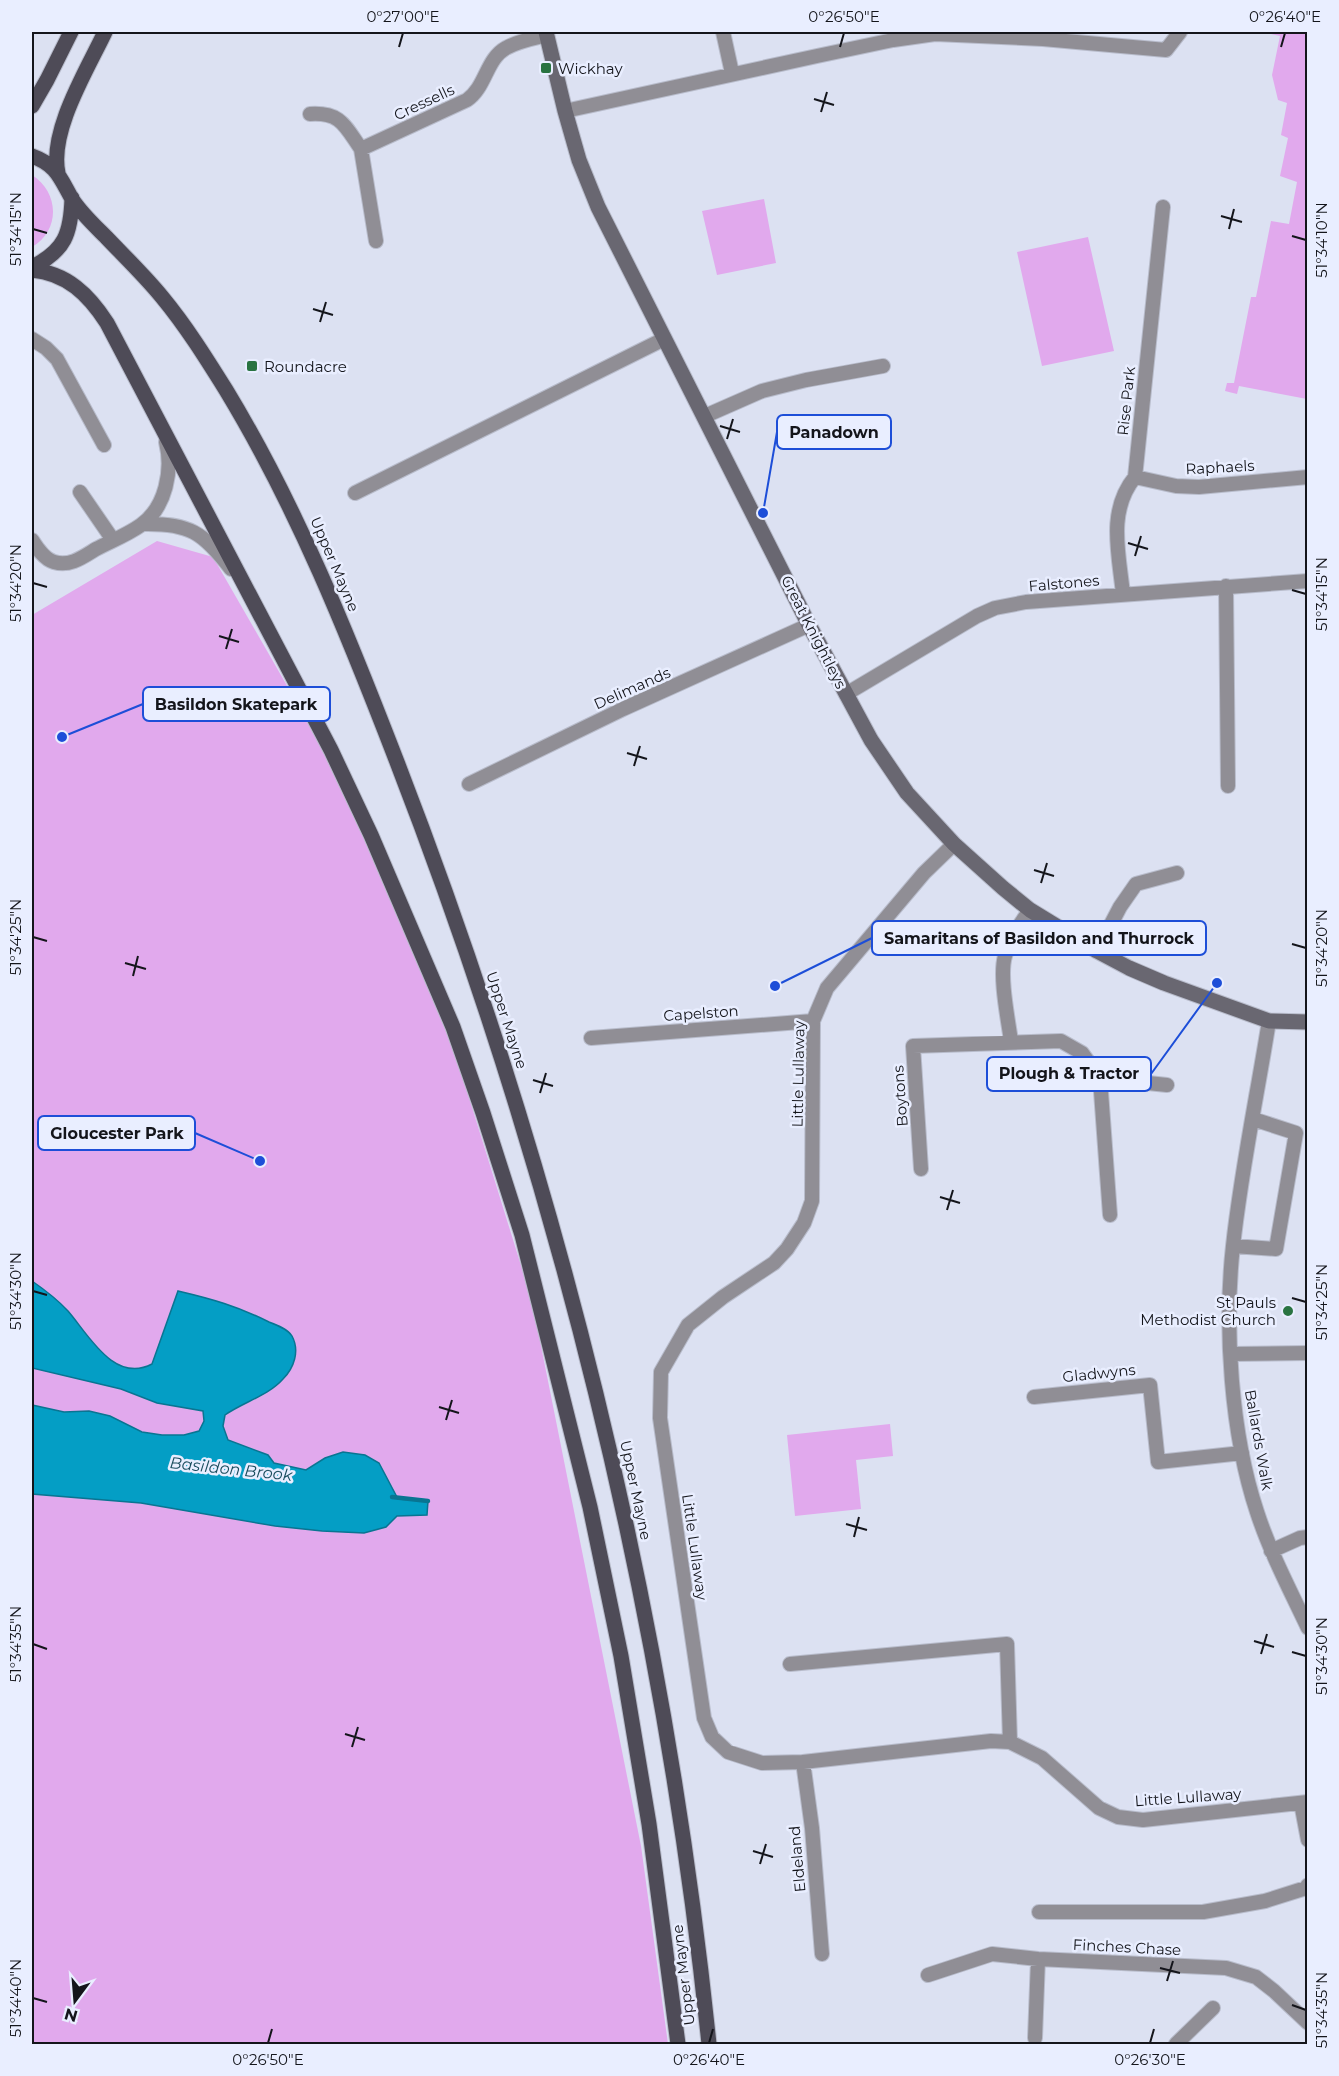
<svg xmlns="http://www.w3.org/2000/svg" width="1339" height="2076" font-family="Montserrat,sans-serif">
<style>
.green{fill:#e1a9ed}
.water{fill:#049ec5;stroke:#097592;stroke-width:1.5}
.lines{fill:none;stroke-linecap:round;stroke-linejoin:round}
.stream{stroke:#097592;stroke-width:4.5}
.street-casing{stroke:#b8bccb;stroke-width:16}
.secondary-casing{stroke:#b8bccb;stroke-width:17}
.primary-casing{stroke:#b8bccb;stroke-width:17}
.street{stroke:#908e95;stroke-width:14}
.secondary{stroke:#696771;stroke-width:15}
.primary{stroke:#4e4b57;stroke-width:15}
.ticks{fill:none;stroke:#14151b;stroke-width:2}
.poi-dot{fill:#297341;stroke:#e9eeff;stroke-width:2}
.labels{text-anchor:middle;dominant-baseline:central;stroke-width:5;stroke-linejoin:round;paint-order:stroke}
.poi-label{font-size:15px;fill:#14151b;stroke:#e9eeff;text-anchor:start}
.street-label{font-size:15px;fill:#14151b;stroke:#e9eeff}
.water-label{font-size:16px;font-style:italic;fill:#194c5d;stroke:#e9eeff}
.leader{fill:none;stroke:#1d4ed8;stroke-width:2}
.callout-dot{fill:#1d4ed8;stroke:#e9eeff;stroke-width:2}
.callout{fill:#e9eeff;stroke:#1d4ed8;stroke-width:2}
.callout-label{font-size:16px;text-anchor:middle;font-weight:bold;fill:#14151b}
.neatline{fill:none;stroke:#14151b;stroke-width:2}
.ticks-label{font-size:15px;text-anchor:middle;fill:#14151b}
</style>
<rect width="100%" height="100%" fill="#dce1f2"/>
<path class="green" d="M1272 32H1307V399L1239 386 1237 394 1225 391 1227 383H1234L1251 297H1256L1271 221 1289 224 1297 182 1280 176 1288 138 1281 135 1287 103 1278 100 1272 75 1280 36 1271 34Z
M32 175C59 192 61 230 32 247Z
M764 199 776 263 717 275 702 211Z
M1088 237 1114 351 1042 366 1017 252Z
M157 541 213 557 324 750 402 915 445 1020 532 1301 641 1846 668 2044H32V615Z
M890 1424 893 1456 856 1460 861 1509 795 1516 787 1435Z"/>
<path class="water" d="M32 1281C45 1290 57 1299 68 1311 88 1334 114 1384 152 1364L178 1291C212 1299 237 1306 269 1322 277 1325 288 1329 292 1336 300 1351 294 1368 283 1379 268 1396 243 1402 225 1415L223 1426 228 1440 268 1455 274 1463 306 1470 325 1458 343 1452 365 1455 379 1463 398 1499 428 1501 427 1515 397 1516 386 1527 364 1533 322 1531 275 1526 141 1503 32 1494V1405L64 1412 89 1411 110 1416 142 1432 162 1435H184L199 1431 204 1421 203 1411 157 1403 121 1389 32 1368Z"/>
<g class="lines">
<path class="stream" d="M392 1497 428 1501"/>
<g class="street-casing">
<path id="street" d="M723 32 732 73
M565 111 817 56 893 40 935 34 1043 39 1166 50 1180 32
M310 114C341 112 345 126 361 149
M376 241 361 149 467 100C486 87 486 59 506 48 518 41 534 38 547 35
M32 339 46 348 57 359 104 445
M705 416 762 391 806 380 883 366
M1135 477 1176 486 1199 487 1308 477
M80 492 113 540
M355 493 664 339
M143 524C189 523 203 532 231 569
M32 540C37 548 44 559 54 562 70 567 83 557 96 549 111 541 127 535 141 525 166 507 173 470 166 442
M1226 586 1228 786
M1123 594C1119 554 1107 511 1135 477L1163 207
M846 694 977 616 995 608 1026 602 1308 581
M469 784 623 709 809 625
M954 844 924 873 827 988 813 1021 812 1201 804 1223 787 1249 774 1263 723 1297 688 1325 661 1372 660 1418 704 1718 712 1737 728 1752 762 1763 803 1762 991 1741 1010 1742 1042 1758 1099 1808 1118 1817 1143 1820 1308 1802
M1097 951 1120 907 1136 884 1177 873
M1269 1021C1257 1096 1241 1171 1233 1246 1224 1327 1231 1434 1257 1512 1270 1552 1290 1590 1308 1628
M591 1038 813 1021
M1011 1041C1008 1019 999 976 1005 956 1010 938 1020 924 1030 910
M921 1169 913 1046 1061 1041 1082 1053 1100 1078
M1110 1215 1100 1078 1167 1085
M1233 1246 1276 1249 1296 1133 1253 1119
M1231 1354 1308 1353
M1034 1397 1150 1385 1158 1462 1242 1453
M1271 1551 1300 1538 1308 1537
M790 1664 1007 1644 1010 1742
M803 1762 812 1828 822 1954
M1301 1803 1308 1840
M1039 1912H1203L1265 1901 1306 1888 1308 1885
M928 1975 992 1954 1038 1959 1226 1968 1256 1977 1274 1991 1308 2023
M1035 2038 1038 1959
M1176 2044 1213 2008"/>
</g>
<g class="secondary-casing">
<path id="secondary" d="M546 32 565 111 579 160 598 207 809 625 871 740 907 793 954 844 1003 888 1030 910 1097 951 1129 968 1164 983 1269 1021 1308 1022"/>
</g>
<g class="primary-casing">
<path id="primary" d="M32 106 47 80 71 32
M32 156C57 165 60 178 72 199 81 213 94 225 106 237 125 257 145 276 162 297 186 326 206 358 226 390 297 507 348 635 397 762 556 1173 664 1606 709 2044
M58 173C49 131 87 70 105 32
M32 267C65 251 71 233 72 198
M32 270C67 273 89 295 107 323L331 750 371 835 453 1027 483 1113 522 1235 590 1507 621 1656 649 1824 678 2044"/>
</g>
<use href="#street" class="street"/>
<use href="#secondary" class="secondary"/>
<use href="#primary" class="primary"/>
</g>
<path class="ticks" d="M399 47 403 33M840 47 844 33M1281 47 1285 33M814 99 834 105M821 112 827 92M1221 216 1242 222M33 229 47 233M1229 229 1234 209M1292 236 1306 240M313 309 333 315M320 322 326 302M720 426 740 432M727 439 733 419M1128 543 1148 549M1135 556 1141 536M33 583 47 587M1292 590 1306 594M219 636 239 642M226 649 232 629M627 753 647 759M634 766 640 746M1034 870 1054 876M1041 883 1047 863M33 937 47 941M1292 944 1306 948M125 963 146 969M133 976 138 956M533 1080 553 1086M540 1093 546 1073M940 1197 960 1203M947 1210 953 1190M33 1291 47 1295M1292 1298 1306 1302M439 1407 459 1413M446 1420 452 1400M846 1524 867 1530M854 1537 859 1517M1254 1641 1274 1647M33 1644 47 1649M1292 1652 1306 1656M1261 1654 1267 1634M345 1734 365 1740M352 1747 358 1727M753 1851 773 1857M760 1864 766 1844M1160 1968 1180 1973M1167 1981 1173 1961M33 1998 47 2002M1292 2005 1306 2010M268 2043 272 2029M709 2043 713 2029M1150 2043 1154 2029"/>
<g class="poi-dot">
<rect x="540" y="62" width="12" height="12" rx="3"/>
<rect x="246" y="360" width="12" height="12" rx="3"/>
<circle cx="1288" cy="1311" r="6"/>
</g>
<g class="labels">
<g class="poi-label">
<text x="558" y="68">Wickhay</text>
<text x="264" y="366">Roundacre</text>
<text x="1276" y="1302" text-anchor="end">St Pauls<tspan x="1276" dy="17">Methodist Church</tspan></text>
</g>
<g class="street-label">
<text transform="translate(424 102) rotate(-25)">Cressells</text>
<text transform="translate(1126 401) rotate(-84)">Rise Park</text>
<text transform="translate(1220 467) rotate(-3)">Raphaels</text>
<text transform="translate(335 564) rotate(67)">Upper Mayne</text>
<text transform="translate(1064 583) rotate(-5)">Falstones</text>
<text transform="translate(814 632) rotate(63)">Great Knightleys</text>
<text transform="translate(632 688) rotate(-24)">Delimands</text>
<text transform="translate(701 1013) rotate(-4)">Capelston</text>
<text transform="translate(507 1020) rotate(72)">Upper Mayne</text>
<text transform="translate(798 1074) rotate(-89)">Little Lullaway</text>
<text transform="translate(900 1096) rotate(-94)">Boytons</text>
<text transform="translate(1099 1373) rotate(-6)">Gladwyns</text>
<text transform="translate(1259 1440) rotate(80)">Ballards Walk</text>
<text transform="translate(636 1490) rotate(78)">Upper Mayne</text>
<text transform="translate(695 1547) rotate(82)">Little Lullaway</text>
<text transform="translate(1188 1797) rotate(-4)">Little Lullaway</text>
<text transform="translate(797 1859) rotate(-95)">Eldeland</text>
<text transform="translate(1127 1947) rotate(3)">Finches Chase</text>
<text transform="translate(683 1975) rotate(-97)">Upper Mayne</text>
</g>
<g class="water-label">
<text transform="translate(231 1469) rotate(6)">Basildon Brook</text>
</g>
</g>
<path class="leader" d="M763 513L777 432M62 737L143 704M775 986L872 938M1217 983L1151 1074M260 1161L195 1133"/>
<g class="callout-dot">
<circle cx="763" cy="513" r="6"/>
<circle cx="62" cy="737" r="6"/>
<circle cx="775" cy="986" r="6"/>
<circle cx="1217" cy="983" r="6"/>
<circle cx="260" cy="1161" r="6"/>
</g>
<g class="callout">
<rect x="777" y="415" width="114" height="34" rx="6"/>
<rect x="143" y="687" width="187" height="34" rx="6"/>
<rect x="872" y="921" width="334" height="34" rx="6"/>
<rect x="987" y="1057" width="164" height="34" rx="6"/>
<rect x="38" y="1116" width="157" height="34" rx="6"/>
</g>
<g class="callout-label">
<text x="834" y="438">Panadown</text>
<text x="236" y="710">Basildon Skatepark</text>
<text x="1039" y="944">Samaritans of Basildon and Thurrock</text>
<text x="1069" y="1079">Plough &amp; Tractor</text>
<text x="117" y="1139">Gloucester Park</text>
</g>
<rect width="1339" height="2076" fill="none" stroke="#e9eeff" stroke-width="66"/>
<g transform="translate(75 2001) rotate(196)" stroke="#e9eeff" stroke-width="4.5" paint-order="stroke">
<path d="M0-4.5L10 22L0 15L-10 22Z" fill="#14151b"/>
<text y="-9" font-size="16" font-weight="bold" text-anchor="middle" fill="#14151b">N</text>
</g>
<rect x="33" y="33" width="1273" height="2010" class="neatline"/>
<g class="ticks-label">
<text x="403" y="22">0°27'00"E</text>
<text x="844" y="22">0°26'50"E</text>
<text x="1285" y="22">0°26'40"E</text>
<text transform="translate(16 229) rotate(-90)" y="5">51°34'15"N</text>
<text transform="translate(1322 240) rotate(-90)" y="5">51°34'10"N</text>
<text transform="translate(16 583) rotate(-90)" y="5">51°34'20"N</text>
<text transform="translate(1322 594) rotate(-90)" y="5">51°34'15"N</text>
<text transform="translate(16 937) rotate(-90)" y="5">51°34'25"N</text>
<text transform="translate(1322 948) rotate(-90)" y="5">51°34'20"N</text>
<text transform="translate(16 1291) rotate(-90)" y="5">51°34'30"N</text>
<text transform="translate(1322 1302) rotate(-90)" y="5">51°34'25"N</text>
<text transform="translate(16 1644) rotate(-90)" y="5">51°34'35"N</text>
<text transform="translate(1322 1656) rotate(-90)" y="5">51°34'30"N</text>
<text transform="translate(16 1998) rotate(-90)" y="5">51°34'40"N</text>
<text transform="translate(1322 2010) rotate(-90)" y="5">51°34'35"N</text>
<text x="268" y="2065">0°26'50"E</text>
<text x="709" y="2065">0°26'40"E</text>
<text x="1150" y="2065">0°26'30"E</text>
</g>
</svg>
